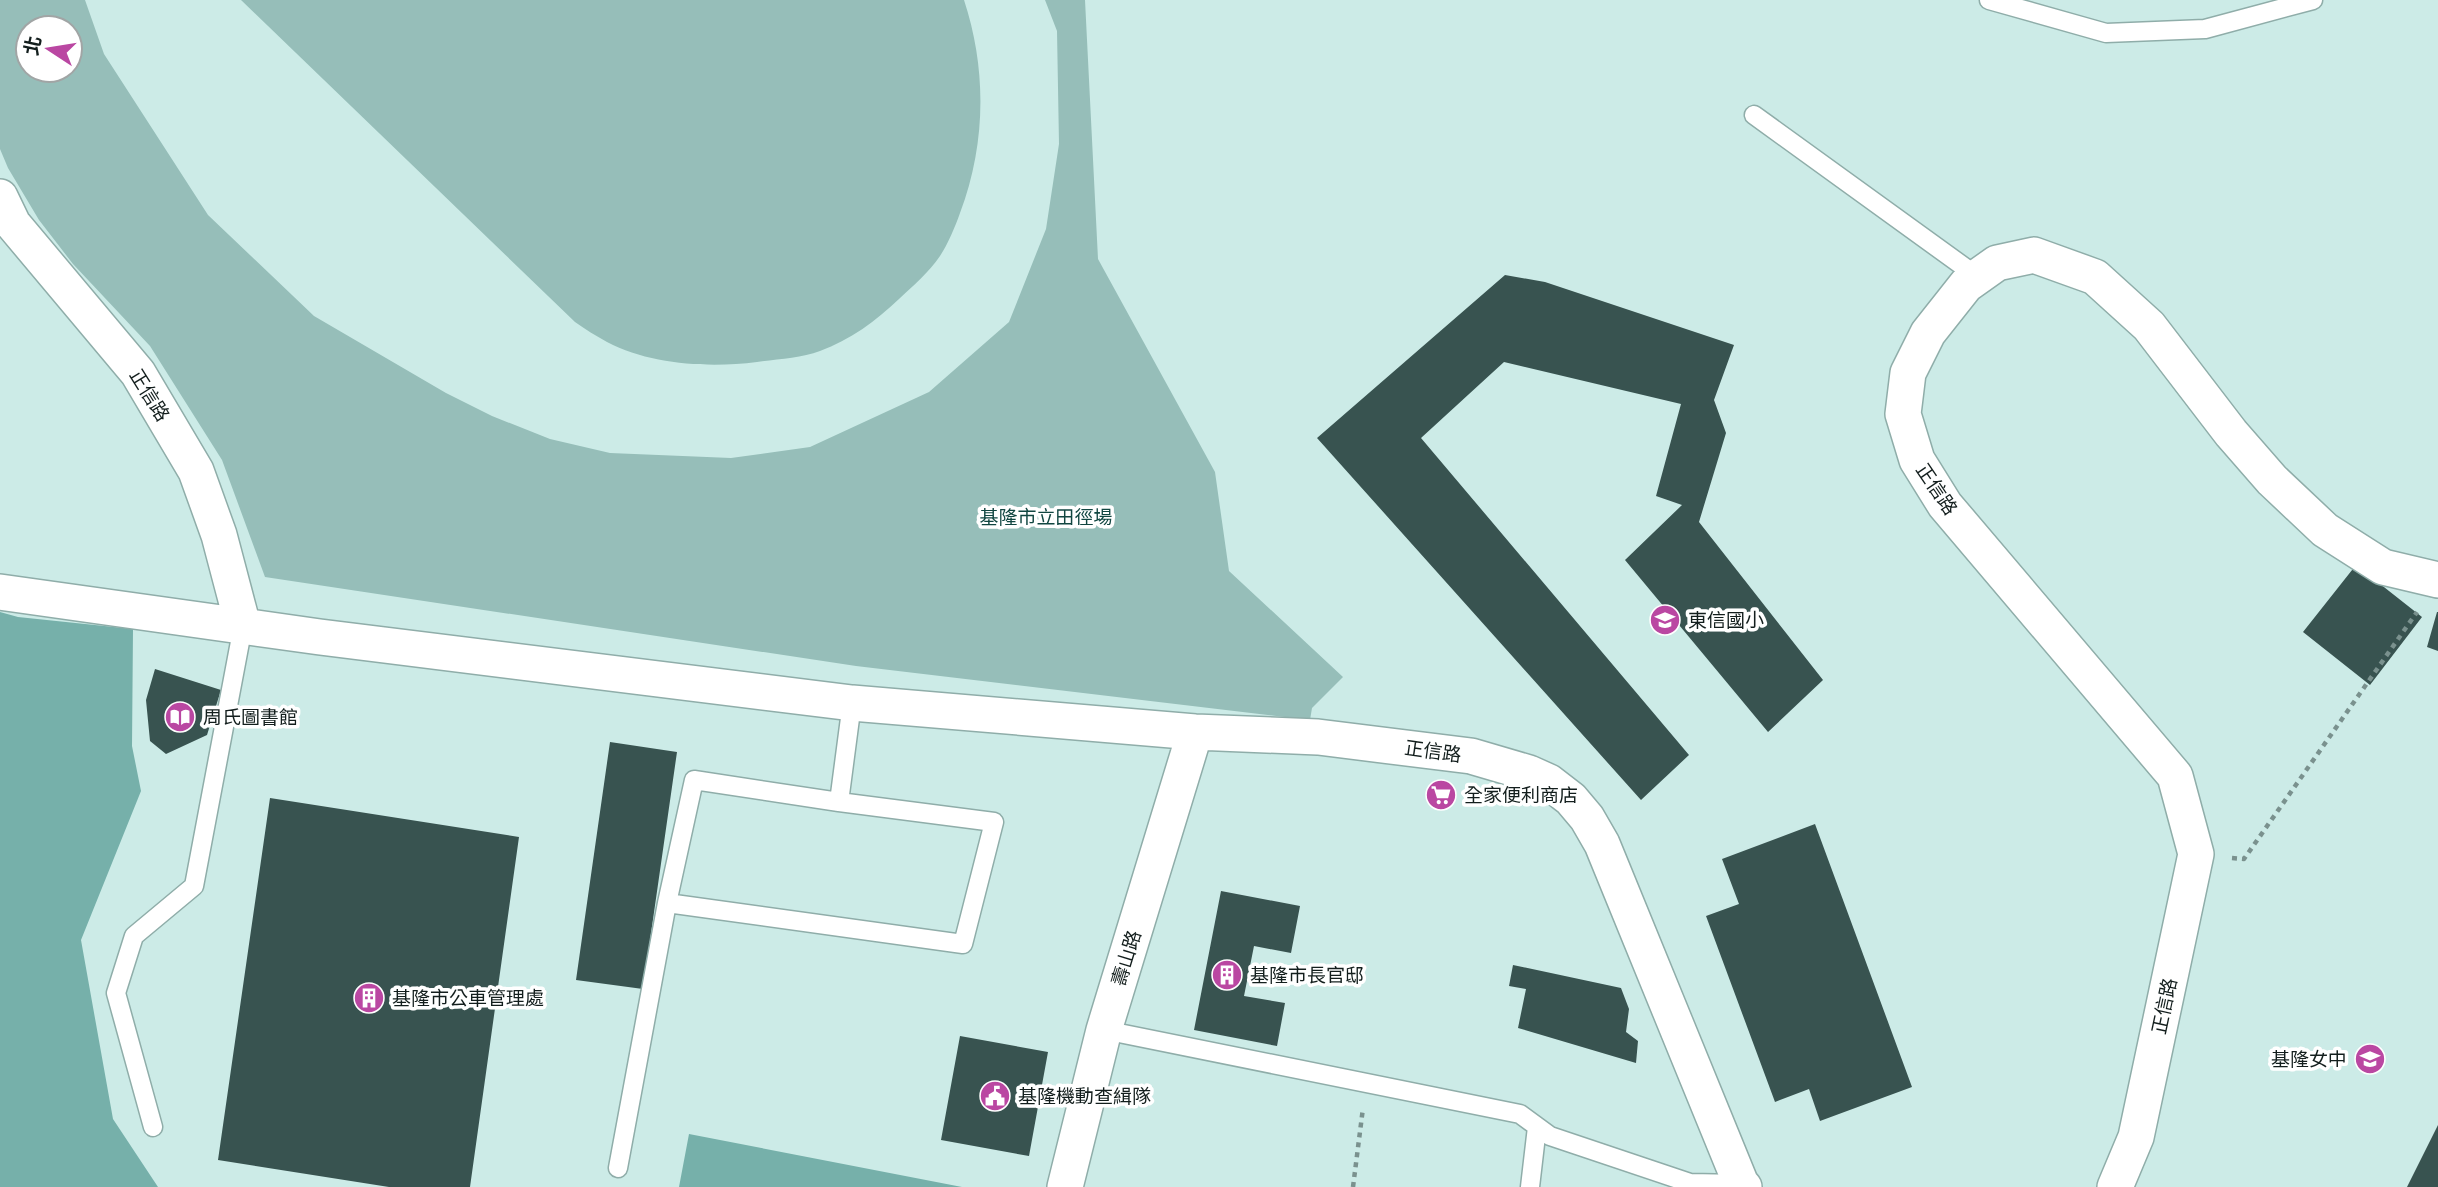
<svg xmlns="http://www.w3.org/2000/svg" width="2438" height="1187" font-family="'PT Sans Narrow','Noto Sans TC',sans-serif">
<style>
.green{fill:#96beb9;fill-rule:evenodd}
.forest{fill:#76b0aa}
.building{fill:#385350}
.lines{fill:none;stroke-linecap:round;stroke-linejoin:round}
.lane-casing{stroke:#8fada9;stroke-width:21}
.street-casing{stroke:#8fada9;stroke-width:38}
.path{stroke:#7a918e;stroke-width:4.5;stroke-dasharray:5 5;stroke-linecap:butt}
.lane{stroke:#fff;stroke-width:18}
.street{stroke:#fff;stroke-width:35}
.labels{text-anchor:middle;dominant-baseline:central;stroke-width:7;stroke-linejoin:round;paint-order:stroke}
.street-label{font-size:19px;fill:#131e1d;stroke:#fff}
.park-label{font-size:19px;fill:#114641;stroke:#fff}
.poi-label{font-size:19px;fill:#131e1d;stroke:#fff;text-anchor:start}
</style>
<rect width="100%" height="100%" fill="#ccebe7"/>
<path class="green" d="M0 0H85L104 54 208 215 314 316 446 393 492 416 550 439 610 453 731 458 810 447 929 392 1009 322 1046 229 1059 144 1057 31 1045 0H1085L1098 259 1215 472 1229 571 1343 677 1312 708 1310 720 856 666 265 577 222 460 150 346 73 264 39 220 8 168 0 149ZM28 28H70V70H28Z
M241 0H964C987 70 986 144 960 213 955 227 948 244 940 256 929 272 913 286 899 299 876 321 850 340 820 351 801 358 778 359 757 362 709 368 651 365 607 342 596 336 585 329 575 322Z"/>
<path class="forest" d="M0 612 18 617 133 629 132 746 141 791 81 940 113 1119 158 1187H0Z
M689 1134 962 1187H679Z"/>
<path class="building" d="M1505 275 1545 282 1734 345 1714 400 1726 433 1699 522 1823 680 1768 732 1625 560 1682 505 1656 496 1681 404 1504 362 1421 438 1689 755 1641 800 1317 438Z
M2356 565 2422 617 2370 685 2303 632Z
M2437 612H2438V651L2427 647Z
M155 669 221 690 207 735 166 754 150 741 146 700Z
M610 742 677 752 643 989 576 980Z
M270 798 519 837 470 1187H389L218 1160Z
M1815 824 1912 1087 1820 1121 1809 1089 1775 1102 1706 916 1739 904 1722 859Z
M1221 891 1300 906 1291 953 1254 946 1244 996 1285 1003 1277 1046 1194 1030Z
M1513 965 1621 988 1629 1009 1626 1032 1638 1041 1636 1063 1518 1028 1526 989 1509 986Z
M960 1036 1048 1052 1029 1156 941 1140Z
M2438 1125V1187H2407Z"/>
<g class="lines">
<g class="lane-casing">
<path id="lane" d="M1989 0 2106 33 2205 29 2313 0
M1754 115 1978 277
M667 903 963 944 994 822 839 802
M1104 1030 1520 1114 1550 1136 1690 1183 1741 1184
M153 1127 116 993 134 936 194 886 243 626
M618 1168 667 903 694 780 839 802 852 703
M1530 1187 1537 1127"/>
</g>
<g class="street-casing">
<path id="street" d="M0 197 13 224 138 373 196 471 219 535 243 626
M0 592 320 637 852 703 1195 732 1318 737 1471 756 1529 773 1549 782 1571 799 1587 818 1602 844 1741 1184 1744 1187
M1065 1187 1104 1030 1195 732
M2115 1187 2136 1137 2196 854 2175 776 1945 505 1917 460 1903 414 1908 373 1928 333 1966 285 1997 263 2034 255 2095 277 2149 326 2231 433 2272 480 2325 530 2383 567 2438 580"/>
</g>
<path class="path" d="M2232 858 2244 859 2417 612
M1353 1187 1363 1108"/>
<use href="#lane" class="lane"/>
<use href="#street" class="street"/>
</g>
<defs>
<g id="school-disc" transform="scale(1.575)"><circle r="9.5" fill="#ba47a2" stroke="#fff"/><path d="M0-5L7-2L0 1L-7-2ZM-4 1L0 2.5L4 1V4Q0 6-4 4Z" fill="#fff"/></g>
<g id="library-disc" transform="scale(1.575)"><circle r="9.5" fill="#ba47a2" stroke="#fff"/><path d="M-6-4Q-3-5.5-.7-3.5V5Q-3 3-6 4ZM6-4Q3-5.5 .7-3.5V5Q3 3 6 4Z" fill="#fff"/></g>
<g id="supermarket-disc" transform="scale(1.575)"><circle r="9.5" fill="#ba47a2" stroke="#fff"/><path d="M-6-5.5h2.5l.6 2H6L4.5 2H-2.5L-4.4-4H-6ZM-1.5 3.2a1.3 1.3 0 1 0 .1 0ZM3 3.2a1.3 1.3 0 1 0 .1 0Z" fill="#fff"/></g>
<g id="building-disc" transform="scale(1.575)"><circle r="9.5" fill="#ba47a2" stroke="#fff"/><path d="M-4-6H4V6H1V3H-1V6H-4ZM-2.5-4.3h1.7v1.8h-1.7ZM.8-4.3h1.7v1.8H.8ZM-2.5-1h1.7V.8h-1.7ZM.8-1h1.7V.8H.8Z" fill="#fff"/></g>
<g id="civic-disc" transform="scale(1.575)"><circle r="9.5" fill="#ba47a2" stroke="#fff"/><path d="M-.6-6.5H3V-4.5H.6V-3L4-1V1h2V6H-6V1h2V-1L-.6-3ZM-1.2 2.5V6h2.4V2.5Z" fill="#fff"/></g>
</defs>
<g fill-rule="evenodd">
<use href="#school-disc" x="1665" y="620"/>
<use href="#library-disc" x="180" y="717"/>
<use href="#supermarket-disc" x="1441" y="795"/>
<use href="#building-disc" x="1227" y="975"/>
<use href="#building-disc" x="369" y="998"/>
<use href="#school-disc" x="2370" y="1059"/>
<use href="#civic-disc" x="995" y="1096"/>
</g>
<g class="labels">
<g class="street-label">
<text transform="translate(150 395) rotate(58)">正信路</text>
<text transform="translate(1937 489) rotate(56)">正信路</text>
<text transform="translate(1433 751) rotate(8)">正信路</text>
<text transform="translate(1126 958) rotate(-73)">壽山路</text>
<text transform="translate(2164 1006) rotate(-78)">正信路</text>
</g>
<g class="park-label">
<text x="1046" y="517">基隆市立田徑場</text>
</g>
<g class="poi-label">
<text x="1688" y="620">東信國小</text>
<text x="203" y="717">周氏圖書館</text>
<text x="1464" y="795">全家便利商店</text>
<text x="1250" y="975">基隆市長官邸</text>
<text x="392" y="998">基隆市公車管理處</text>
<text x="2347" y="1059" text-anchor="end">基隆女中</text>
<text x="1018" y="1096">基隆機動查緝隊</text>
</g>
</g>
<g transform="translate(49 49) rotate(282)"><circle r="33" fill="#ffffff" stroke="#a1a5a5" stroke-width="2"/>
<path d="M0-5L12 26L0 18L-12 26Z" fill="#ba47a2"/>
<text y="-10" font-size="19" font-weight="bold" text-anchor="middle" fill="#131e1d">北</text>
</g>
</svg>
